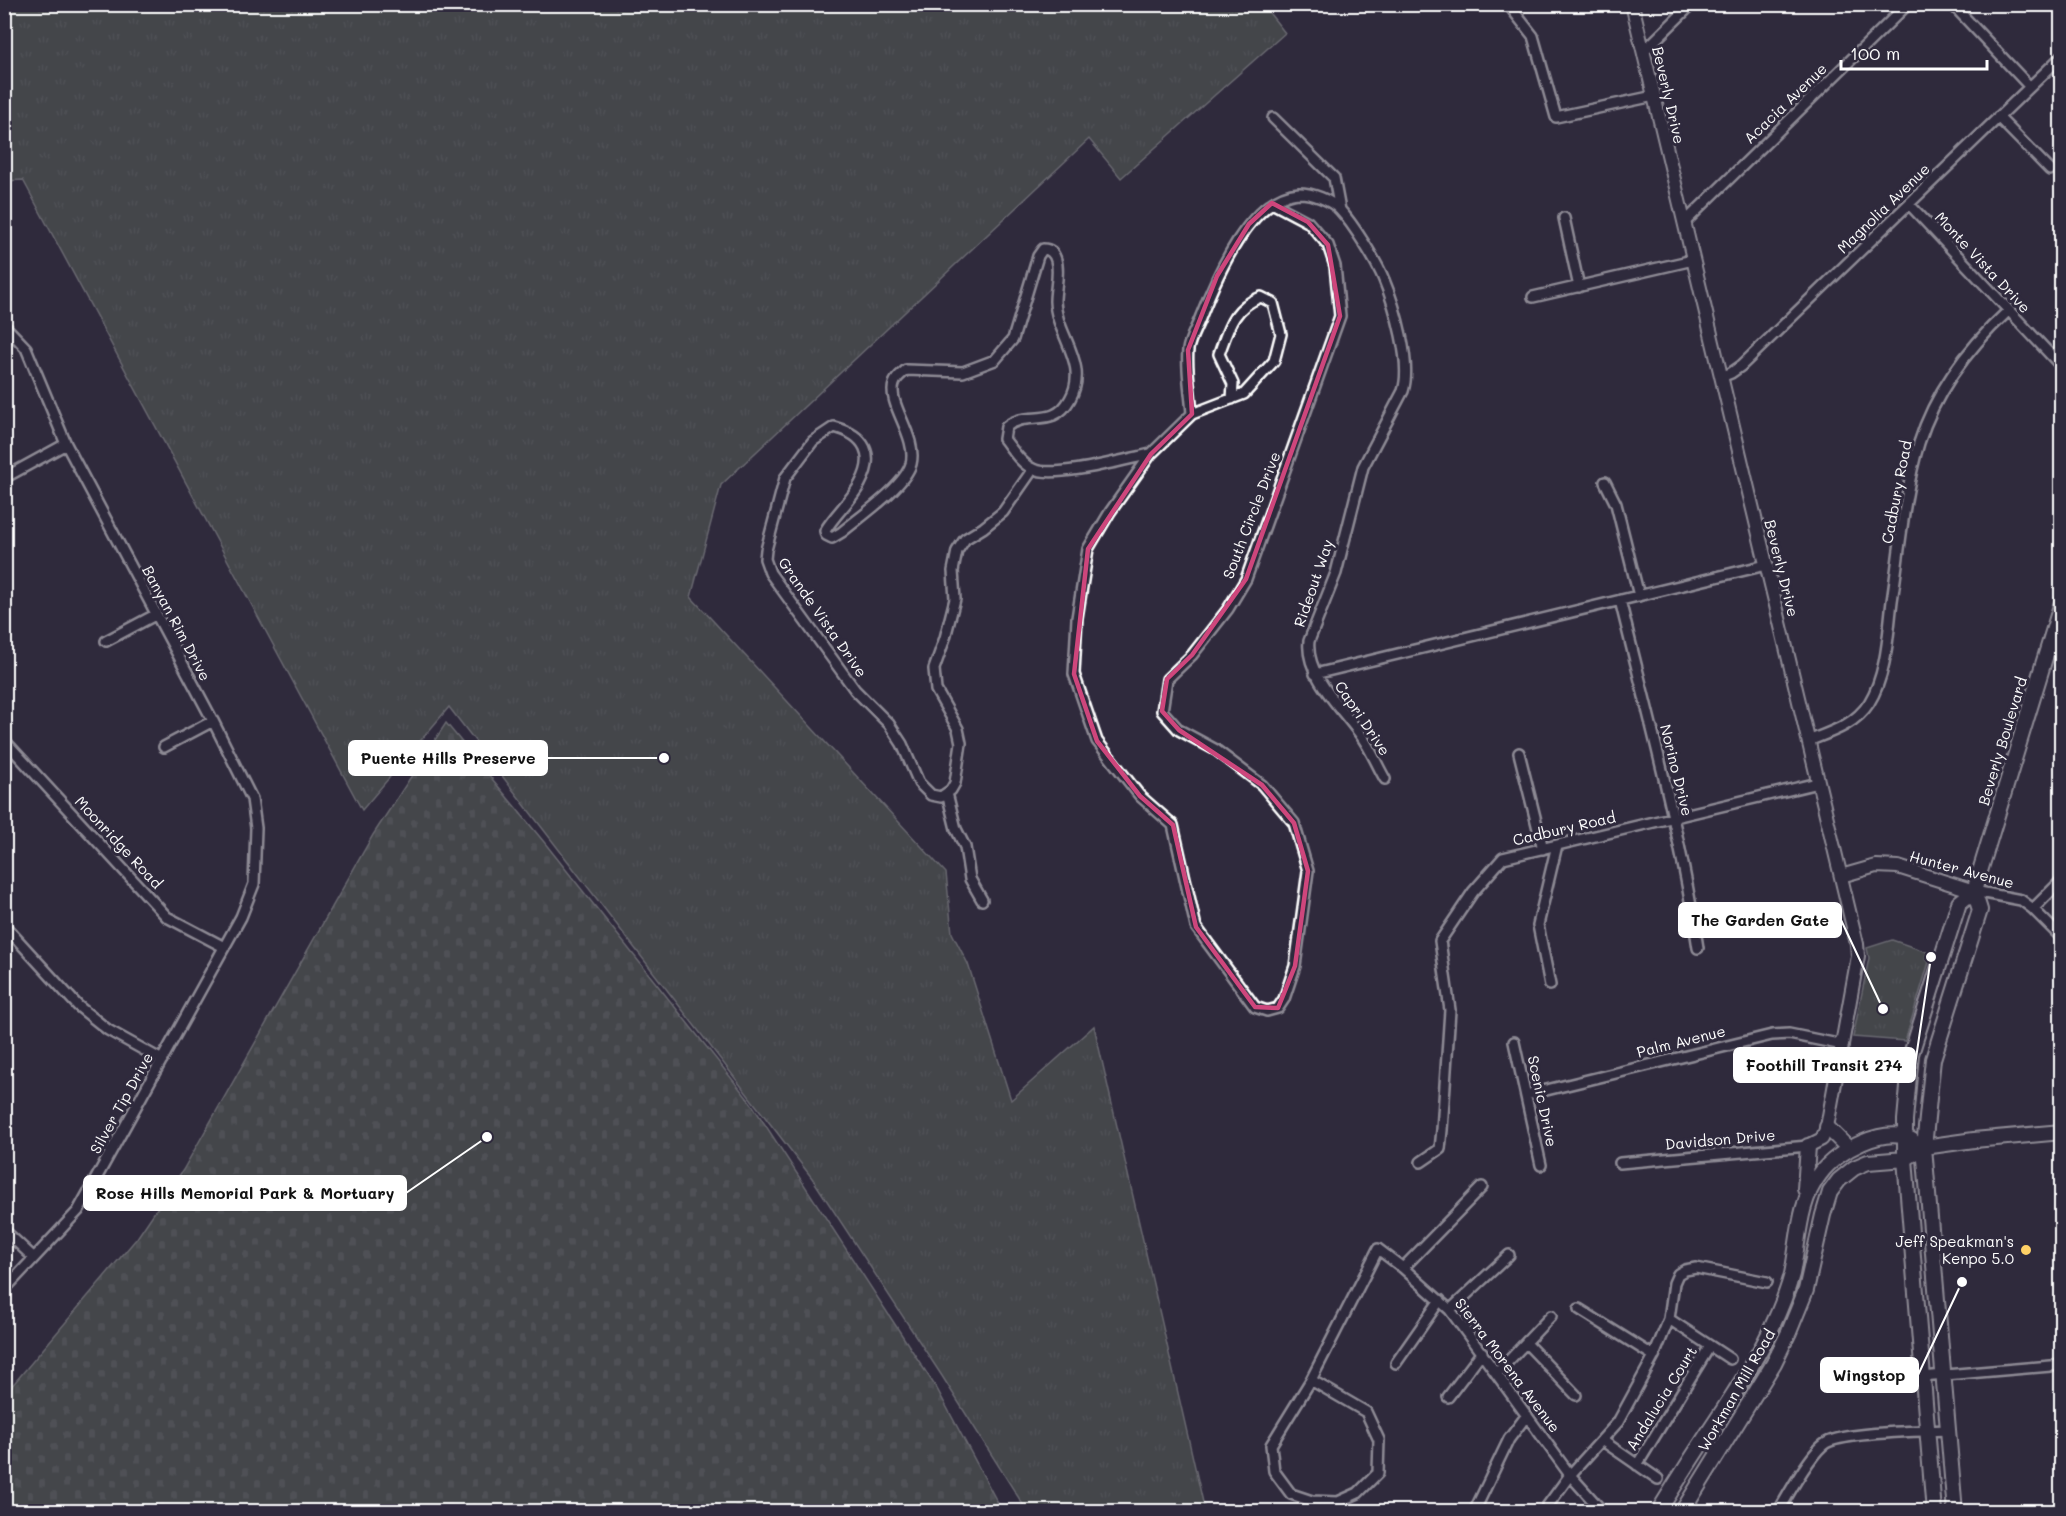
<svg xmlns="http://www.w3.org/2000/svg" width="2066" height="1516" font-family="Mali,sans-serif">
<style>
.cemetery{fill:url(#cemetery-stones);stroke:#aeb4ae;stroke-width:1.5}
.park{fill:url(#park-tufts);stroke:#aeb4ae;stroke-width:1.5}
.lines{fill:none;stroke-linecap:round;stroke-linejoin:round}
.minor-casing{stroke:#fff;stroke-width:14}
.tertiary-casing{stroke:#fff;stroke-width:16}
.secondary-casing{stroke:#fff;stroke-width:18}
.minor{stroke:#2f2a3d;stroke-width:9}
.tertiary{stroke:#2f2a3d;stroke-width:12}
.secondary{stroke:#2f2a3d;stroke-width:14}
.marked{fill:none;stroke:#ce467c;stroke-width:4.5;stroke-linejoin:round}
.poi-dot{fill:#ffd166;stroke:#2f2a3d;stroke-width:2}
.labels{text-anchor:middle;dominant-baseline:central;stroke-width:6;stroke-linejoin:round;paint-order:stroke}
.street-label{font-size:15px;fill:#fff;stroke:#2f2a3d}
.poi-label{font-size:15px;fill:#fff;stroke:#2f2a3d;text-anchor:end}
.leader{fill:none;stroke:#fff;stroke-width:2}
.callout-dot{fill:#fff;stroke:#2f2a3d;stroke-width:2}
.callout{fill:#fff;stroke:#fff;stroke-width:2}
.callout-label{font-size:16px;text-anchor:middle;font-weight:bold;fill:#111}
</style>
<defs>
<pattern id="cemetery-stones" width="16" height="16" patternUnits="userSpaceOnUse" patternTransform="scale(1.5)"><rect width="16" height="16" fill="#5d685c"/><path d="M2 7V4a2 2 0 0 1 4 0v3zM10 15v-3a2 2 0 0 1 4 0v3z" fill="#757f74"/></pattern>
<pattern id="park-tufts" width="24" height="20" patternUnits="userSpaceOnUse" patternTransform="scale(1.5)"><rect width="24" height="20" fill="#5d685c"/><path d="M3 7l-1-3M5 7V3M7 7l1-3M15 17l-1-3M17 17v-4M19 17l1-3" fill="none" stroke="#757f74"/></pattern>
</defs>
<rect width="100%" height="100%" fill="#2f2a3d"/>
<filter id="ink" filterUnits="userSpaceOnUse"><feTurbulence type="fractalNoise" baseFrequency=".0167" numOctaves="2"/><feDisplacementMap in="SourceGraphic" scale="12" xChannelSelector="R" yChannelSelector="G"/><feConvolveMatrix kernelMatrix="1 2 1 2 8 2 1 2 1" color-interpolation-filters="sRGB"/></filter>
<g filter="url(#ink)">
<path class="cemetery" d="M446 723 544 842 751 1103 937 1389 1002 1511H5V1394L137 1238 183 1170 373 835Z"/>
<path class="park" d="M4 5H1263L1285 33 1121 178 1089 139 721 485 691 597 946 873 952 933 968 964 1011 1100 1094 1026 1205 1511H1027L942 1376 812 1178 449 707 362 810 23 180 5 181Z
M1892 940 1927 952 1925 959 1929 962 1905 1041 1853 1037 1869 958 1867 948Z"/>
<g class="lines">
<g class="minor-casing">
<path id="minor" d="M1508 4 1533 36 1556 117 1654 96
M1952 4 2030 87
M1643 52 1692 4
M1998 117 2050 170
M1273 118 1334 178 1340 210
M1272 203 1308 222 1328 245 1335 266 1340 316 1246 579 1228 609 1192 655 1167 679 1162 711 1179 730 1216 750 1262 785 1294 823 1308 871 1295 966 1284 999 1278 1008 1267 1011 1255 1007 1196 927 1173 825 1140 796 1097 741 1074 674 1077 618 1088 549 1110 512 1151 454 1192 414C1191 396 1186 368 1188 350 1189 340 1197 327 1201 316 1216 278 1250 196 1299 193 1312 193 1331 200 1340 210 1353 224 1377 262 1384 280 1395 306 1412 364 1403 391L1363 467 1336 573 1309 641C1305 676 1344 710 1362 737 1371 750 1377 765 1385 779
M1909 204 2062 367
M1564 218 1579 287
M1684 223 1908 4
M1533 297 1693 260
M4 325 26 348 66 444 213 721 252 799 256 828 254 884 241 917 78 1211 4 1290
M1721 377 1731 373 1741 366 2062 56
M1192 414 1244 394 1274 361 1281 334 1273 303 1261 297C1233 307 1228 329 1219 354L1233 384 1232 399
M1033 469 1003 512 983 528 965 539 957 551 953 571 955 599 945 638 934 669 936 690 958 729 961 743 955 783 951 790 941 797 931 795 919 783 902 744 889 724 855 690 770 573 765 559 766 550 785 478 813 441 834 427C865 435 876 455 860 484 851 501 835 514 825 531L826 535 832 538 842 532C861 516 904 487 911 464 918 437 887 404 894 384 896 377 902 374 906 370L963 372 995 360 1013 339 1038 256 1043 249C1050 249 1054 253 1056 260 1060 273 1055 288 1055 301 1056 335 1090 364 1070 399 1053 430 1028 409 1006 427L1004 439C1012 449 1021 464 1033 469 1055 479 1126 459 1151 454
M4 478 66 444
M1605 482 1616 504 1639 596
M1620 600C1648 715 1680 830 1698 948
M106 641 155 615
M1315 674 1766 565
M4 740 167 917 224 947
M1808 741C1831 732 1855 725 1869 703 1887 674 1888 634 1892 601 1900 548 1904 493 1919 443 1935 392 1969 347 2008 311
M164 747 213 721
M1519 753 1543 849
M947 793 956 829 965 847 970 879 982 900
M1974 891 2021 900 2033 909 2062 938
M2033 909 2062 880
M4 925 78 1006 108 1030 162 1060
M1550 985 1538 925 1557 845
M1514 1042 1541 1165
M1526 1095 1772 1035 1789 1034 1843 1045
M1421 1162 1440 1149 1442 1130 1450 1010 1440 941 1473 892 1503 858 1818 783
M1620 1163 1808 1146
M4 1230 34 1258
M1403 1268 1482 1187
M1579 1309 1654 1356
M1450 1310 1509 1255
M1669 1319 1730 1359
M1526 1343 1576 1395
M1396 1363 1440 1300
M1497 1373 1551 1316
M1922 1377 2062 1365
M1311 1380 1366 1412 1379 1440 1378 1473 1358 1493 1338 1502 1312 1501 1291 1494 1274 1471 1271 1445 1311 1380 1378 1249 1403 1268 1450 1310 1570 1475 1603 1512
M1448 1397 1482 1352
M1603 1441 1658 1479
M1637 1465 1710 1346
M1474 1512 1509 1439 1527 1415
M1543 1512 1570 1475 1618 1422 1654 1356 1669 1319 1674 1283 1678 1274 1685 1270 1696 1268 1767 1282
M1778 1512C1788 1495 1811 1452 1826 1443 1844 1432 1922 1431 1947 1430"/>
</g>
<g class="tertiary-casing">
<path id="tertiary" d="M1632 4 1857 944 1858 956 1827 1127 1822 1139 1808 1146
M1841 876 1876 866 1898 867 1974 891"/>
</g>
<g class="secondary-casing">
<path id="secondary" d="M1827 1127 1848 1148
M1808 1194 1805 1189 1808 1146
M1658 1512C1679 1478 1700 1445 1722 1412 1739 1385 1758 1358 1771 1329 1779 1312 1787 1293 1792 1274 1799 1241 1798 1202 1820 1174 1836 1151 1885 1125 1912 1140
M1682 1512 1774 1363 1789 1332 1806 1290 1823 1215 1830 1192 1839 1180 1854 1168 1868 1162 1905 1159 1924 1147 1974 1140 2062 1132
M1934 1512 1905 1159V1120L1911 1054 1959 903 1974 891 2062 602
M1955 1512 1924 1147 1933 1059 1980 910 1974 891"/>
</g>
<use href="#minor" class="minor"/>
<use href="#tertiary" class="tertiary"/>
<use href="#secondary" class="secondary"/>
</g>
</g>
<path d="M0 0H2066V1516H0ZM1272 203 1308 222 1328 245 1340 316 1246 579 1192 655 1167 679 1162 711 1179 730 1262 785 1294 823 1308 871 1295 966 1278 1008 1255 1007 1196 927 1173 825 1140 796 1097 741 1074 674 1088 549 1151 454 1192 414 1188 350 1217 276 1249 224Z" fill="#2f2a3d" fill-opacity=".55" fill-rule="evenodd"/>
<path class="marked" d="M1272 203 1308 222 1328 245 1340 316 1246 579 1192 655 1167 679 1162 711 1179 730 1262 785 1294 823 1308 871 1295 966 1278 1008 1255 1007 1196 927 1173 825 1140 796 1097 741 1074 674 1088 549 1151 454 1192 414 1188 350 1217 276 1249 224Z"/>
<circle class="poi-dot" cx="2026" cy="1250" r="6"/>
<g class="labels">
<g class="street-label">
<text transform="translate(1669 95) rotate(77)">Beverly Drive</text>
<text transform="translate(1785 103) rotate(-44)">Acacia Avenue</text>
<text transform="translate(1883 208) rotate(-44)">Magnolia Avenue</text>
<text transform="translate(1983 262) rotate(47)">Monte Vista Drive</text>
<text transform="translate(1896 492) rotate(-79)">Cadbury Road</text>
<text transform="translate(1251 515) rotate(-69)">South Circle Drive</text>
<text transform="translate(1782 568) rotate(76)">Beverly Drive</text>
<text transform="translate(1313 583) rotate(-71)">Rideout Way</text>
<text transform="translate(823 617) rotate(55)">Grande Vista Drive</text>
<text transform="translate(177 623) rotate(62)">Banyan Rim Drive</text>
<text transform="translate(1363 718) rotate(56)">Capri Drive</text>
<text transform="translate(2002 741) rotate(-73)">Beverly Boulevard</text>
<text transform="translate(1677 770) rotate(76)">Norino Drive</text>
<text transform="translate(1564 828) rotate(-13)">Cadbury Road</text>
<text transform="translate(119 842) rotate(47)">Moonridge Road</text>
<text transform="translate(1962 869) rotate(15)">Hunter Avenue</text>
<text transform="translate(1681 1041) rotate(-14)">Palm Avenue</text>
<text transform="translate(1543 1101) rotate(78)">Scenic Drive</text>
<text transform="translate(121 1103) rotate(-61)">Silver Tip Drive</text>
<text transform="translate(1720 1139) rotate(-5)">Davidson Drive</text>
<text transform="translate(1508 1365) rotate(53)">Sierra Morena Avenue</text>
<text transform="translate(1736 1390) rotate(-60)">Workman Mill Road</text>
<text transform="translate(1661 1398) rotate(-58)">Andalucia Court</text>
</g>
<g class="poi-label">
<text x="2014" y="1241">Jeff Speakman's<tspan x="2014" dy="17">Kenpo 5.0</tspan></text>
</g>
</g>
<path class="leader" d="M664 758L547 758M1883 1009L1841 920M1931 957L1915 1065M487 1137L406 1193M1962 1282L1918 1375"/>
<g class="callout-dot">
<circle cx="664" cy="758" r="6"/>
<circle cx="1883" cy="1009" r="6"/>
<circle cx="1931" cy="957" r="6"/>
<circle cx="487" cy="1137" r="6"/>
<circle cx="1962" cy="1282" r="6"/>
</g>
<g class="callout">
<rect x="349" y="741" width="198" height="34" rx="6"/>
<rect x="1679" y="903" width="162" height="34" rx="6"/>
<rect x="1734" y="1048" width="181" height="34" rx="6"/>
<rect x="84" y="1176" width="322" height="34" rx="6"/>
<rect x="1821" y="1358" width="97" height="34" rx="6"/>
</g>
<g class="callout-label">
<text x="448" y="764">Puente Hills Preserve</text>
<text x="1760" y="926">The Garden Gate</text>
<text x="1824" y="1071">Foothill Transit 274</text>
<text x="245" y="1199">Rose Hills Memorial Park &amp; Mortuary</text>
<text x="1869" y="1381">Wingstop</text>
</g>
<rect width="2066" height="1516" fill="none" stroke="#2f2a3d" stroke-width="24"/>
<rect x="12" y="12" width="2042" height="1492" fill="none" stroke="#fff" stroke-width="2" filter="url(#ink)"/>
<path d="M1841 60v9h146v-9" fill="none" stroke="#ffffff" stroke-width="3"/>
<text x="1850" y="60" font-size="18" fill="#ffffff" stroke="#2f2a3d" stroke-width="4.5" paint-order="stroke">100 m</text>
</svg>
